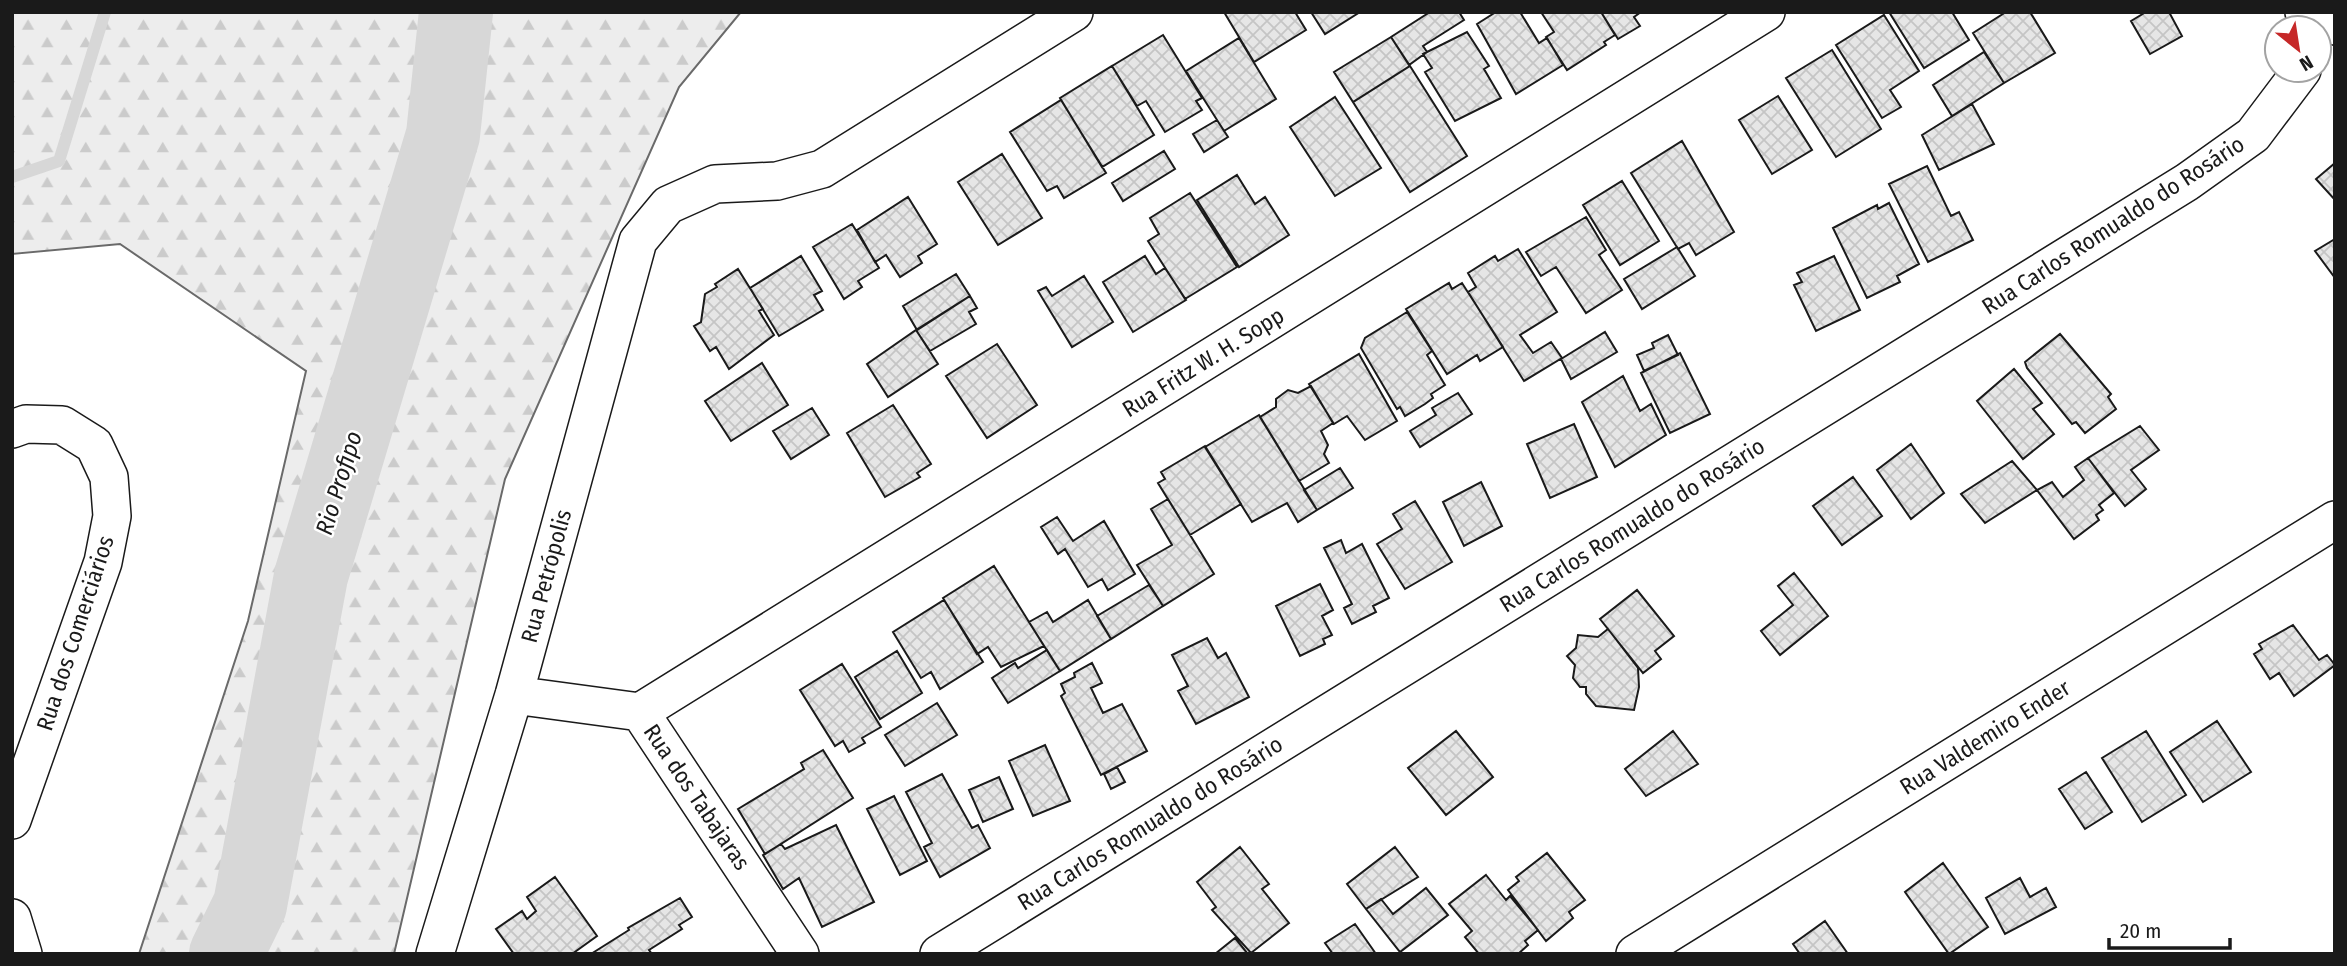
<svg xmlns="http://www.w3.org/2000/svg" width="2347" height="966" font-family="'Fira Sans Condensed',sans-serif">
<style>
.forest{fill:url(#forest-firs);stroke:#6a6a6a;stroke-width:2}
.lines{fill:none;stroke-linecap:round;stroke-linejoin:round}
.stream{stroke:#d7d7d7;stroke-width:12}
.river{stroke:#d7d7d7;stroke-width:74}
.building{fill:url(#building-cross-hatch);stroke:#1a1a1a;stroke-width:2}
.minor-casing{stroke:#1a1a1a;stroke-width:40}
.minor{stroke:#fff;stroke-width:37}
.labels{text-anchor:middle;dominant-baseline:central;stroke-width:5;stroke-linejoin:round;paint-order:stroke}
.street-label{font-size:23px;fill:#1a1a1a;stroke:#fff}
.water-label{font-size:24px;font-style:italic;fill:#1a1a1a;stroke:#fff}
</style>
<defs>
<pattern id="forest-firs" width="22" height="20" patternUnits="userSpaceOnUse" patternTransform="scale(1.75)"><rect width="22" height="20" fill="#ededed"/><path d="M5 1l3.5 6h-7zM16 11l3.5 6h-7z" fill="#cbcbcb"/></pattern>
<pattern id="building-cross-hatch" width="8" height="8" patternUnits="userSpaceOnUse" patternTransform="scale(1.75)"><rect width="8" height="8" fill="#e6e6e6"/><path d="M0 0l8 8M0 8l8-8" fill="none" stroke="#c5c5c5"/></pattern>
</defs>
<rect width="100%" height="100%" fill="#fff"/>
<path class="forest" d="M12 12H741L679 87 505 479 394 954H139L248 621 306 371 120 244 12 254Z"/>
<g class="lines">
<path class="stream" d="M12 177 59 161 105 12"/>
<path class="river" d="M226 954 250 905 311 576 443 135 456 12"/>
</g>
<path class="building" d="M1224 12H1295L1306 30 1254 62Z
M1311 12H1360L1325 34Z
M1430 12H1459L1464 20 1423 46 1427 52 1409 65 1391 37Z
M1496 12H1520L1539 43 1547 38 1563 65 1516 94 1477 24Z
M1541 12H1601L1615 35 1604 42 1606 45 1567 70 1546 37 1554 32Z
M1601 12H1641L1634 17 1640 26 1618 39Z
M1889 12H1952L1969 40 1924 68Z
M2006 12H2030L2055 53 2004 83 1973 33Z
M2146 12H2169L2182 36 2150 54 2131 21Z
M1884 15 1919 71 1890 90 1901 107 1882 118 1836 45Z
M1467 32 1489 66 1484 69 1501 98 1455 121 1425 72 1432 68 1423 54Z
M1163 35 1202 98 1196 101 1202 110 1165 132 1146 101 1137 106 1112 66Z
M1391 37 1410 66 1353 102 1334 72Z
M1239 38 1276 99 1224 131 1186 71Z
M1832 50 1881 129 1836 157 1786 78Z
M1984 52 2004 83 1952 116 1933 85Z
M1112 66 1154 135 1102 167 1060 98Z
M1410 66 1467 156 1410 192 1353 102Z
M1778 96 1812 150 1772 174 1739 120Z
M1335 97 1381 168 1335 196 1290 127Z
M1061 100 1106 173 1064 198 1057 186 1047 191 1010 132Z
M1972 104 1994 144 1939 170 1922 135Z
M1217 120 1228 137 1204 152 1193 134Z
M1682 141 1734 232 1696 255 1689 243 1678 249 1631 173Z
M1164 151 1175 169 1123 201 1112 183Z
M1002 154 1042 218 998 245 958 182Z
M2335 163V200L2316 179Z
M1927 166 1951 216 1959 212 1973 240 1928 262 1889 184Z
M1237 175 1255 204 1265 197 1289 235 1239 267 1197 200Z
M1622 181 1659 241 1620 265 1583 205Z
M1190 193 1237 267 1185 299 1148 241 1159 234 1150 218Z
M908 197 937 244 918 256 922 263 900 277 886 255 875 262 857 230Z
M1889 203 1919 264 1897 276 1900 282 1867 298 1833 228 1877 205 1878 209Z
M1586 217 1606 250 1599 255 1622 290 1586 313 1556 267 1541 276 1526 252Z
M852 224 879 268 858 281 862 287 844 299 813 247Z
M2335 239V278L2315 251Z
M1677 247 1695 276 1642 309 1624 279Z
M1518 249 1557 312 1520 335 1533 353 1551 342 1562 358 1524 381 1468 292 1476 287 1468 273 1495 256 1498 261Z
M801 256 822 291 814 295 823 310 779 336 750 288Z
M1145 256 1156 274 1165 268 1186 300 1133 332 1103 282Z
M1834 256 1860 310 1816 331 1794 285 1802 282 1797 273Z
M738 269 763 309 759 311 774 335 729 369 716 347 710 351 694 326 701 322 705 294 717 287 715 284Z
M956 274 970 296 917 330 903 306Z
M1084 276 1113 322 1072 347 1038 291 1046 287 1052 296Z
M1449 283 1452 289 1462 283 1503 347 1480 361 1477 355 1447 374 1406 309Z
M970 296 977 308 969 312 976 324 930 351 916 330Z
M1407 312 1432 351 1427 355 1445 385 1431 394 1433 398 1425 404 1405 416 1400 407 1397 409 1361 348 1365 338Z
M916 330 938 364 888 397 867 364Z
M1605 332 1617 352 1571 379 1561 359Z
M2060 334 2111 394 2108 397 2116 409 2085 433 2076 422 2072 424 2027 368 2025 362Z
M1668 335 1678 355 1644 371 1637 355 1654 348 1652 343Z
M997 344 1037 405 987 438 946 376Z
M1680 353 1710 414 1670 433 1641 373Z
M1359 354 1397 421 1365 440 1347 416 1334 424 1309 384Z
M762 363 788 405 731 441 705 401Z
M2014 369 2042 403 2033 409 2054 434 2023 459 1977 401Z
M1623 376 1640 411 1651 404 1666 435 1615 467 1582 402Z
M1311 386 1333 423 1321 431 1328 445 1324 454 1329 463 1299 481 1260 417 1276 407V399L1288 390 1298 393Z
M1458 393 1472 414 1420 447 1410 431 1436 415 1432 408Z
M893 405 931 464 917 473 920 477 885 497 847 433Z
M812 408 829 435 791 459 773 431Z
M1259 415 1317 510 1298 522 1287 503 1252 522 1205 447Z
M1574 424 1597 477 1550 498 1527 444Z
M2140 426 2159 450 2131 470 2146 489 2125 506 2088 458Z
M1911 444 1944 493 1911 519 1877 470Z
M1205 446 1241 504 1190 535 1158 483 1165 479 1161 472Z
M2088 458 2114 493 2099 505 2103 510 2096 515 2099 520 2074 539 2037 490 2052 482 2063 497 2084 480 2075 467Z
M2012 461 2037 490 1985 523 1961 494Z
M1340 468 1353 488 1317 510 1304 490Z
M1853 477 1882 516 1842 545 1813 506Z
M1481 482 1502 526 1464 546 1443 502Z
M1168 499 1214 574 1163 606 1137 565 1172 545 1151 509Z
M1415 501 1452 562 1405 589 1377 544 1402 529 1393 514Z
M1057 517 1073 541 1104 521 1135 574 1108 590 1102 579 1088 587 1065 549 1058 554 1041 527Z
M1341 540 1346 553 1362 544 1389 598 1373 606 1376 612 1352 624 1344 608 1352 604 1324 548Z
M994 566 1044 646 1001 667 988 647 977 654 943 598Z
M1794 573 1828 616 1780 655 1761 631 1793 605 1778 586Z
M1320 584 1333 610 1322 616 1332 635 1323 639 1325 644 1300 656 1276 606Z
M1149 585 1163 606 1111 639 1097 616Z
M1637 590 1674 636 1655 651 1661 659 1643 673 1600 619Z
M944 600 983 662 940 689 931 672 921 678 893 632Z
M1088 600 1111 639 1060 671 1029 622 1047 612 1053 622Z
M2293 625 2319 660 2327 655 2335 665 2294 696 2279 673 2270 679 2254 654 2262 649 2259 644Z
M1608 629 1638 668 1639 687 1634 710 1596 706 1586 694V687H1580L1573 678 1575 665 1567 656 1576 648 1578 635 1598 637Z
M1207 638 1218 658 1226 653 1249 697 1196 724 1178 691 1188 686 1172 655Z
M1047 650 1060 671 1008 703 992 678 1015 663 1018 668Z
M897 651 922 693 880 719 855 677Z
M1092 663 1102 683 1091 688 1103 713 1122 704 1147 751 1101 775 1061 696 1065 693 1061 684 1075 677 1074 673Z
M842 664 881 727 862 738 865 743 849 752 843 741 835 746 800 690Z
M937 703 957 735 905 766 885 735Z
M2217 721 2251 772 2203 802 2170 752Z
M1456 731 1493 777 1446 815 1408 768Z
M1673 731 1698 764 1646 796 1625 769Z
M2146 731 2186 795 2142 822 2102 758Z
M1045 745 1070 801 1033 816 1009 761Z
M823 750 853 798 765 854 738 809 804 769 801 763Z
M1117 767 1125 782 1111 789 1104 774Z
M2086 772 2112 812 2085 829 2059 789Z
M942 774 972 828 978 825 990 848 940 877 924 847 932 843 906 792Z
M999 777 1013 809 983 822 969 790Z
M894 796 927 861 900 875 867 809Z
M836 825 874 902 822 927 799 878 783 889 763 855 781 844 785 849Z
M1240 847 1269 884 1262 889 1289 923 1251 953 1212 910 1216 907 1197 882Z
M1395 847 1418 877 1366 909 1347 884Z
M1547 853 1585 900 1569 912 1573 918 1546 941 1508 890 1519 881 1516 877Z
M1943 863 1988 927 1949 954 1905 892Z
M1486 875 1506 900 1510 896 1538 930 1525 941 1528 945 1518 954H1479L1465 937 1472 931 1449 904Z
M555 877 597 936 572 954H514L496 929 522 911 527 919 536 911 527 897Z
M2020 878 2030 897 2046 888 2056 907 2005 934 1986 898Z
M1426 888 1448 915 1400 952 1366 909 1381 899 1393 914Z
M680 898 692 917 679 925 682 929 649 950 652 954H591L629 930 628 928Z
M1825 921 1848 954H1800L1793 944Z
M1355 924 1376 954H1333L1325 943Z
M1235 938 1248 954H1215Z"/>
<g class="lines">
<g class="minor-casing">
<path id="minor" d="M2304 12 2335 26
M12 429 26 424 62 425 94 445 109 477 112 516 103 562 12 820
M514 695 640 712 800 954
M640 712 1766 12
M12 918 23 954
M435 954 514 695 638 241 668 205 715 184 777 181 822 169 1074 12
M939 954 2187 182 2253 135 2302 70
M1635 954 2335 520"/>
</g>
<use href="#minor" class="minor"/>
</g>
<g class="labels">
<g class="street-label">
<text transform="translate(2113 225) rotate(-33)">Rua Carlos Romualdo do Rosário</text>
<text transform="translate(1203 362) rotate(-32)">Rua Fritz W. H. Sopp</text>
<text transform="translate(1632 525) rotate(-32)">Rua Carlos Romualdo do Rosário</text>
<text transform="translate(546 576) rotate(-75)">Rua Petrópolis</text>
<text transform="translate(75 633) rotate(-72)">Rua dos Comerciários</text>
<text transform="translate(1985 737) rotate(-32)">Rua Valdemiro Ender</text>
<text transform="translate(697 797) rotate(56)">Rua dos Tabajaras</text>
<text transform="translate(1150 823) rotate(-32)">Rua Carlos Romualdo do Rosário</text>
</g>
<g class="water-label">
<text transform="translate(339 483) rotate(-73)">Rio Profipo</text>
</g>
</g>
<rect width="2347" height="966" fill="none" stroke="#1a1a1a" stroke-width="28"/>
<g transform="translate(2298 49) rotate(150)"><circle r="33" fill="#ffffff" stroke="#a3a3a3" stroke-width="2"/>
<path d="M0-5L12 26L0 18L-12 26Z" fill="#c62828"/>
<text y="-10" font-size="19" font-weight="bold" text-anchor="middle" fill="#1a1a1a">N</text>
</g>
<path d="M2109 938v10h121v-10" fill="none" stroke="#1a1a1a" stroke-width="3.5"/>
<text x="2120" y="938" font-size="21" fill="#1a1a1a" stroke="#ffffff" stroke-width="5" paint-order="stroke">20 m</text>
</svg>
